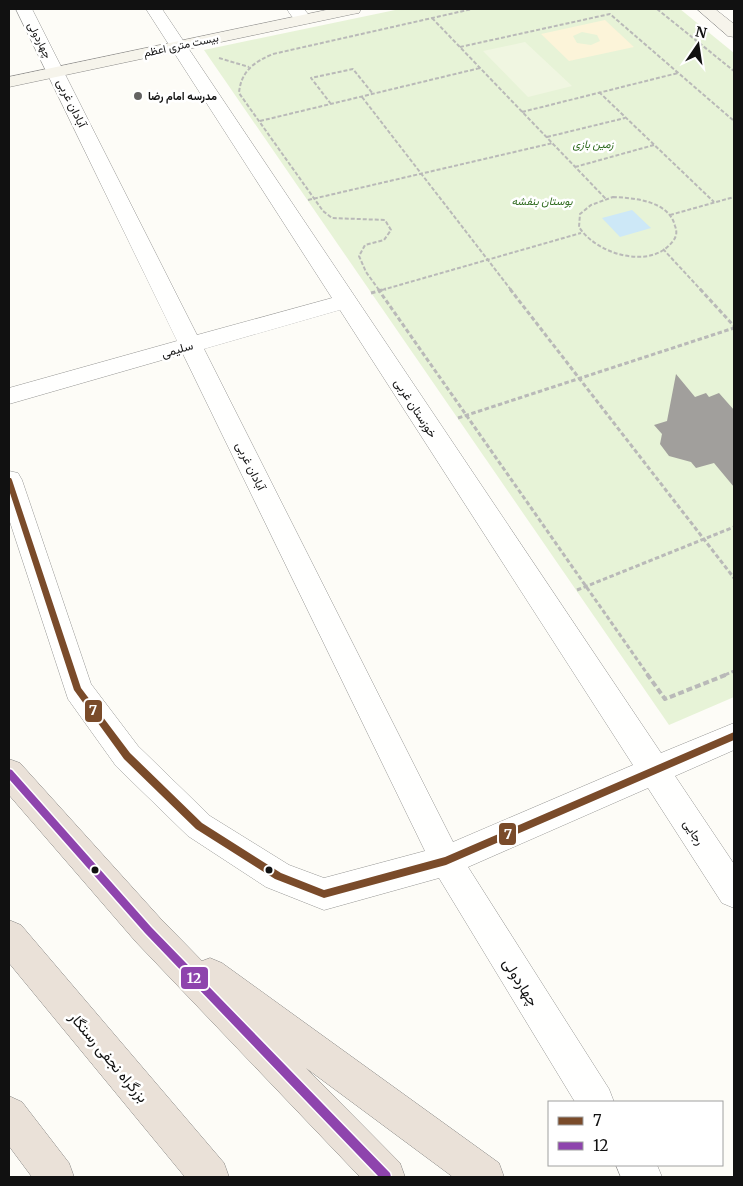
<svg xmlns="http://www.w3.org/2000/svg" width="743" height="1186" font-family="Merriweather,Vazirmatn,serif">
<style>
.green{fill:#e7f3d7}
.sand{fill:#fcf4d9;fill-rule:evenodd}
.pitch{fill:#f0f6e1}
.water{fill:#cde8f7}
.building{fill:#a19f9c}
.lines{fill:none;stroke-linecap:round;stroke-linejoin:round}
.street-casing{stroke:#979795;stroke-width:1}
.secondary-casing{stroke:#8e8d8b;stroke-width:1}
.highway-casing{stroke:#858482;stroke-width:1}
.path-far2{stroke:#b9b9b8;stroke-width:2;stroke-dasharray:4 2;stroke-linecap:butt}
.path-far1{stroke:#b9b9b8;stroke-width:3;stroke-dasharray:4.5 2.5;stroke-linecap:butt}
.path{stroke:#b9b9b8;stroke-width:4;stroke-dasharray:6 3;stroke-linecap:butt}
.street{fill:#fffffe;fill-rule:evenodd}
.secondary{fill:#f6f4eb;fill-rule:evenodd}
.highway{fill:#eae1d8;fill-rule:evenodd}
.bus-1-casing{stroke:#fff;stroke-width:3}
.bus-2-casing{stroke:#fff;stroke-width:3}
.bus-1{fill:#7a4b2a;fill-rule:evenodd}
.bus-2{fill:#8e44ad;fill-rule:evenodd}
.poi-dot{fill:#646362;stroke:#fff;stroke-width:2}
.bus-dot{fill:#111;stroke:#fff;stroke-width:2}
.labels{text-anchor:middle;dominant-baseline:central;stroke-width:5;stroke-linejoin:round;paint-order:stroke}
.far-street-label{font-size:11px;fill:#111;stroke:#fff}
.far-poi-label{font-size:11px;font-weight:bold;fill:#111;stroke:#fff;text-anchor:start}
.far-park-label{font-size:11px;font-style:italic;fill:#2f6b1f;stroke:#fff}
.street-label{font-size:12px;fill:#111;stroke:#fff}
.near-street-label{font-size:15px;fill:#111;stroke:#fff}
.line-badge{stroke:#fff;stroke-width:2}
.badge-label{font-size:14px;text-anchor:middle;font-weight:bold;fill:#fff}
</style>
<rect width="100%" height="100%" fill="#fdfcf7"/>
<path class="green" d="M400 9H680L734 53V697L669 725 204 50Z"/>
<path class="sand" d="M605 20 634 47 569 61 541 34ZM582 32 597 35 600 41 591 45 577 43 573 36Z"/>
<path class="pitch" d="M525 42 572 86 528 97 483 51Z"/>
<path class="water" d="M632 210 651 228 620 237 602 218Z"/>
<path class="building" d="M676 374 695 397 706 393 709 397 719 393 734 410V487L714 463 696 468 691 462 669 456 660 444 662 434 654 425 667 421Z"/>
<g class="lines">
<g class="street-casing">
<path id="street" d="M16 9H32L197 335 332 298 146 9H162L661 753 734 723V750L675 776 734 864V908L722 903 648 788 468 867 609 1089 614 1102H575L439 878 324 910 266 887 188 836 116 766 68 699 9 519V471L18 473 22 480 91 684 138 746 210 816 289 865 324 878 425 851 183 354 9 404V388L177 341ZM340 310 633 765 453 842 204 349Z
M287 9H304L312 19 310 23C298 25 292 18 287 9Z
M616 1165H657L662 1177H621Z"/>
</g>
<g class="secondary-casing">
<path id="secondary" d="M331 9H361L359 13 353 14 9 87V77Z
M697 9H715L734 24V37L728 36Z"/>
</g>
<g class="highway-casing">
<path id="highway" d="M9 759 20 763 160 918 202 961 210 958 222 963 499 1163 504 1177H453L306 1068 400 1163 405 1177H360L136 942 9 795Z
M9 920 21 925 224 1163 229 1177H185L9 963Z
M9 1096 22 1102 69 1163 74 1177H32L9 1146Z"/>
</g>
<path class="path-far2" d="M657 9 734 71
M432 18 606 199
M460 47 610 14 734 121
M219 58 249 67
M599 92 714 202
M362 97 511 290
M331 104 311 78 353 69 373 94
M522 112 678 73
M260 121 480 68
M547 137 625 118
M575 167 654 145
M613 197C635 198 669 201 675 226 677 231 677 236 673 241 651 271 596 254 579 227L580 214 591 205Z
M308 200 553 143
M670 215 734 197
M663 249 701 290
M379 290 366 272 359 256 365 245 384 240 391 230 385 220 332 218 323 211 239 93C241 71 254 62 273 54L472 9
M382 290 581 233"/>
<path class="path-far1" d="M378 289 648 675
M510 289 734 578
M700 289 734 326
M371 293 386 289
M458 418 734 328
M577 590 734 527
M725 675 734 671"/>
<path class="path" d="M647 674 665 699 728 674"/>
<use href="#street" class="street"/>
<use href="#secondary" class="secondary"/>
<use href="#highway" class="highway"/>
<g class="bus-1-casing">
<path id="bus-1" d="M9 478H11L12 480 81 688 130 753 202 823 281 873 324 890 445 857 734 732V740L446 865 324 898 275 879 196 829 124 759 74 690 9 490Z"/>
</g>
<g class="bus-2-casing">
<path id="bus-2" d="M9 769 12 770 151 927 390 1173 391 1177H379L145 933 9 779Z"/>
</g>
<use href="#bus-1" class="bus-1"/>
<use href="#bus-2" class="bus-2"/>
</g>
<circle class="poi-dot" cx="138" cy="96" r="5"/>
<g class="bus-dot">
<circle cx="95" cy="870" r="4.5"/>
<circle cx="269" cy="870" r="4.5"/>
</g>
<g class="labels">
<g class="far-street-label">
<text transform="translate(40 40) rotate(63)">چهاردولی</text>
<text transform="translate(181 45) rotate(-12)">بیست متری اعظم</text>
</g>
<g class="far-poi-label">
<text x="148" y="96">مدرسه امام رضا</text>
</g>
<g class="far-park-label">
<text x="593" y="144">زمین بازی</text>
<text x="542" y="201">بوستان بنفشه</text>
</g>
<g class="street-label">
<text transform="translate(72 103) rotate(64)">آبادان غربی</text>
<text transform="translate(177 349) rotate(-16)">سلیمی</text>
<text transform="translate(416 408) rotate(57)">خوزستان غربی</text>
<text transform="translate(251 466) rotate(64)">آبادان غربی</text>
<text transform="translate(694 832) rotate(57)">رجایی</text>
</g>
<g class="near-street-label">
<text transform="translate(521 982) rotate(58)">چهاردولی</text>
<text transform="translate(109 1057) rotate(50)">بزرگراه نجفی رستگار</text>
</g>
</g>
<g class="line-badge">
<rect x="84" y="699" width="19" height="24" rx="5" fill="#7a4b2a"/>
<rect x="498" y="822" width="19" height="24" rx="5" fill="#7a4b2a"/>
<rect x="180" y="966" width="29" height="24" rx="5" fill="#8e44ad"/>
</g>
<g class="badge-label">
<text x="93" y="715">7</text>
<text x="508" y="839">7</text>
<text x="194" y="983">12</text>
</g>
<rect width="743" height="1186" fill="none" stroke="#111111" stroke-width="20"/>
<rect x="548" y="1101" width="175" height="65" fill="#ffffff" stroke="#a0a0a0"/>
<rect x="558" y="1117" width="25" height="8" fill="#7a4b2a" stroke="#a0a0a0"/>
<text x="593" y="1126" font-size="15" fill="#111111">7</text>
<rect x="558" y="1142" width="25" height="8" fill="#8e44ad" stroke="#a0a0a0"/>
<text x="593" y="1151" font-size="15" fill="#111111">12</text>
<g transform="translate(698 45) rotate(13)" stroke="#ffffff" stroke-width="4" paint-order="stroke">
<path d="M0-4L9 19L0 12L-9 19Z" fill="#111111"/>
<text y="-8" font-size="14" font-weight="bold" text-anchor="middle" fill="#111111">N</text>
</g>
</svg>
